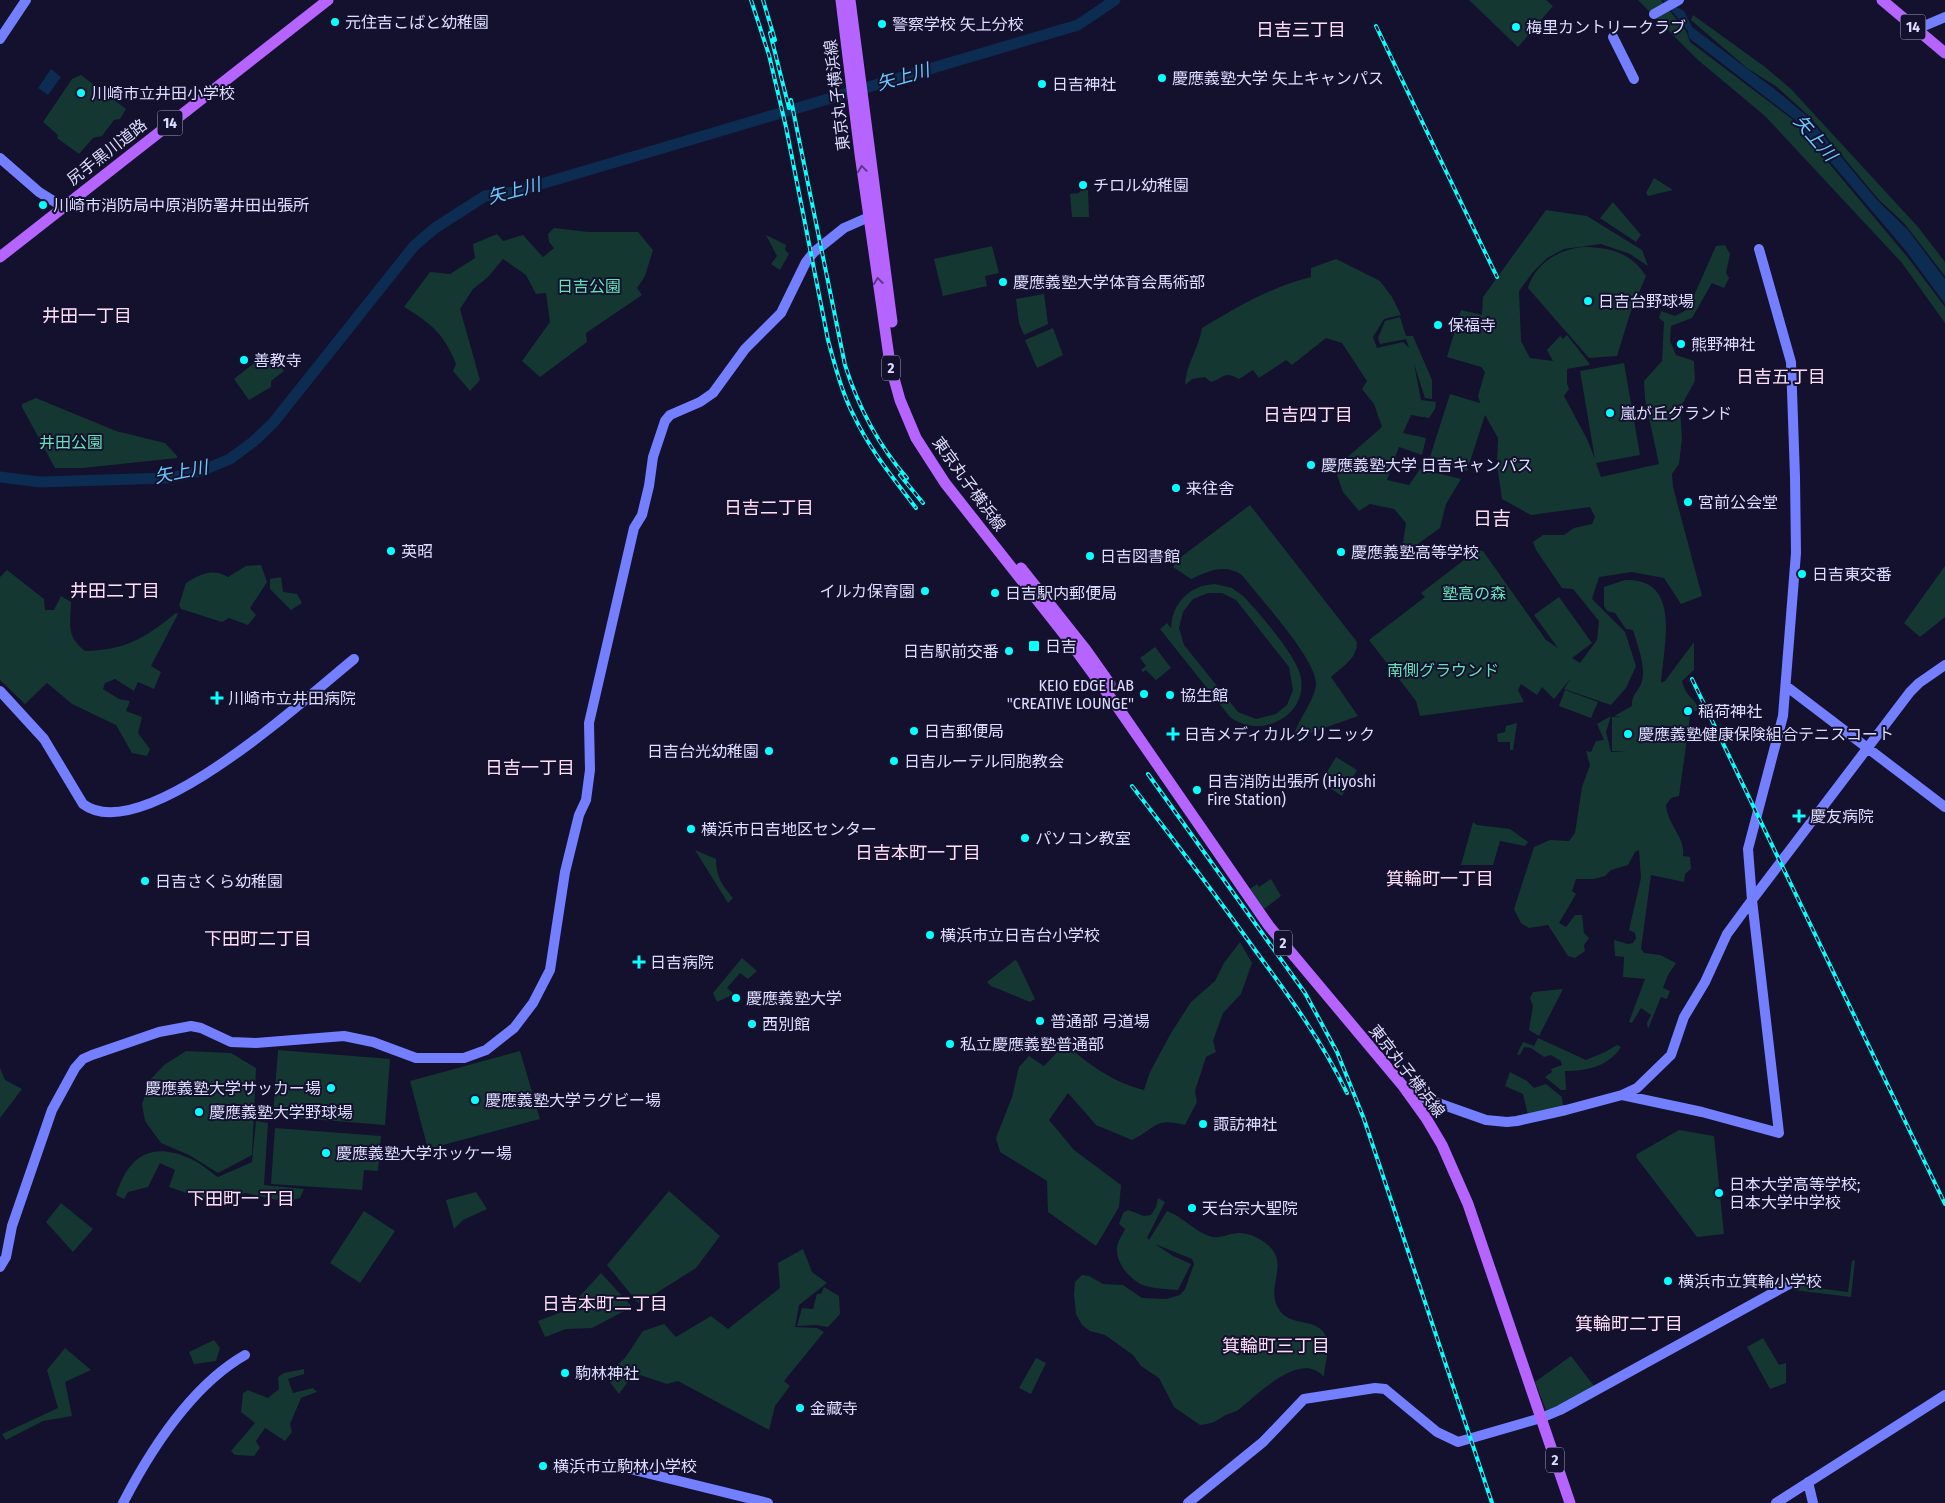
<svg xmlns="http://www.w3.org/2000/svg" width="1945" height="1503" font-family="'Fira Sans Condensed','Noto Sans JP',sans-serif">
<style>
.green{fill:#143732;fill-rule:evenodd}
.water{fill:#0c2c51}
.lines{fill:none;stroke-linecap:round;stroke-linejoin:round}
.river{stroke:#0c2c51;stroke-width:11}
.secondary{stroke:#747fff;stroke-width:10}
.primary{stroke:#b564ff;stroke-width:11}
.rail-casing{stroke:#09fffe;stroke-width:4}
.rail{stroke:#13112d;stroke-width:2;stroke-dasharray:5.5;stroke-linecap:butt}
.oneway{stroke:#5c368c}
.poi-dot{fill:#09fffe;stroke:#13112d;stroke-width:2}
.labels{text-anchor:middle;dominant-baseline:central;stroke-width:4;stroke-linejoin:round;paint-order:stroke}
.shield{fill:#13112d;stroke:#a0a0c0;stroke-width:1}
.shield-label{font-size:15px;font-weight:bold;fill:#ddf}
.poi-label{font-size:16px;fill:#ddf;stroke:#13112d;text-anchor:start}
.street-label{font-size:16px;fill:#ddf;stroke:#13112d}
.park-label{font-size:16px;fill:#63e4b7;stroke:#13112d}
.neighbourhood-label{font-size:18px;fill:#ffdff7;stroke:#13112d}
.water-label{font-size:18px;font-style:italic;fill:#6bcaff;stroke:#13112d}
.quarter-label{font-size:19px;fill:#ffdff7;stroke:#13112d}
</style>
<rect width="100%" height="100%" fill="#13112d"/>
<path class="green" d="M1469 0H1546L1553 6 1518 47Z
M1638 0H1661L1686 31 1690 42 1792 119 1909 259 1945 307V323L1902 263 1765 116 1698 60Z
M1693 15 1765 67 1791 89 1918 227 1945 262V276L1904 223 1879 200 1810 117 1777 87 1747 68 1691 20Z
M81 75 126 109 120 119 114 120 102 136 93 138 79 154 57 138 58 135 43 122 72 79Z
M1654 178 1673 190 1648 196 1646 193Z
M1088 190 1089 217H1072L1070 194 1079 193 1080 191Z
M1613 202 1641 235 1636 242 1600 218Z
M1546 210 1587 216 1642 250 1648 266 1630 254 1601 244 1564 249 1547 258 1533 272 1519 291 1521 341 1530 358 1553 361 1547 350 1560 336 1563 339 1567 335 1589 363 1590 365 1567 369V384L1569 389 1564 396 1587 439 1595 459 1580 371 1624 363 1640 455 1596 463 1601 477 1659 464 1645 399 1644 381 1662 361 1664 322 1659 318 1661 311 1675 316 1688 309 1716 246 1725 245 1730 254 1726 273 1729 278 1724 288 1712 283 1692 318 1671 326 1670 341 1676 355 1694 361 1695 381 1680 408 1682 438 1679 464 1672 474 1673 487 1702 596 1681 604 1664 578 1632 572 1599 577 1592 599 1625 632 1636 666 1626 688 1611 705 1564 689 1571 678 1554 699 1542 687 1537 695 1521 684 1518 690 1524 702 1420 716 1416 701 1369 640 1425 597 1421 593 1477 550 1483 551 1546 640 1558 648 1534 615 1559 597 1592 643 1572 658 1580 663 1597 640 1599 621 1573 589 1562 588 1536 550 1533 542 1543 535H1564L1574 528 1592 524 1595 517 1590 507 1531 515 1502 499 1497 465 1498 438 1485 415 1467 471 1429 460 1450 394 1480 403 1478 396 1485 372 1481 367 1447 357 1461 310 1482 315 1483 297Z
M554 228 588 232H638L653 250 645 276 637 288 642 295 586 333 587 342 540 377 522 361 550 322 546 293 536 294 526 275 503 259 488 277 473 289 460 309 480 380 470 391 453 371 456 364C444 334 432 324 404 307L430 272 450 274 475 258 473 244 497 234 503 241 523 235 543 257 554 248 549 242 548 234Z
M766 235 786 245 785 250 789 254 780 270 771 264 777 256Z
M992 246 999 273 985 276 987 286 943 296 934 259Z
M1582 247C1608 247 1631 252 1646 276L1630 314 1617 356 1589 358 1528 288C1535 264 1557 250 1582 247Z
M1336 259 1380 281 1392 297 1401 315 1384 319 1373 337 1377 348 1403 342 1409 348 1406 339 1380 344 1378 338 1385 321 1400 317 1406 336H1413L1432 380V399L1425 398 1414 364 1421 400 1436 402 1435 409 1429 418 1411 415 1403 433 1426 438 1422 455 1399 447 1387 480 1409 485 1420 469 1461 479 1446 504 1440 528 1401 556 1406 523 1394 509 1370 504 1359 511 1343 492 1337 475 1344 460 1382 427 1374 404 1362 389 1367 381 1342 343 1326 338 1292 365 1286 360 1259 378 1253 370 1239 379C1224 370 1224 378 1211 382L1205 377 1192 379 1185 385C1186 364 1199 348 1202 328 1237 307 1271 287 1311 277V268Z
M1044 294 1048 324 1024 335 1019 323 1016 299Z
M1053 328 1063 355 1037 368 1025 340Z
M268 352 284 371 271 381V387L249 400 234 379Z
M36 398 116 431 165 443 177 456V458L83 468H55L22 407V404Z
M1250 505 1357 642C1357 659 1343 666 1331 677L1358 716 1293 739C1296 722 1316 699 1316 683 1315 658 1259 597 1242 575 1225 563 1208 571 1191 579L1173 567 1177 560Z
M261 565 267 582 250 608 256 615 248 625 229 618 222 622 181 609 179 605 186 583C201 574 212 568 228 577L246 566Z
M1945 566V617L1920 637 1904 623Z
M7 570 44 599 45 610H54L61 596 71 602C71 624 65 635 85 651 126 650 145 638 176 613L178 614 151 666 161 672 154 689 138 682 134 691 115 679 105 683 103 689 119 699 130 701 126 711 142 717 138 733 150 749 147 756 132 753 116 725 72 704 47 683 25 704 0 680V577Z
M281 577 283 592 297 594 302 603 291 610 270 589V579Z
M1625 580C1683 578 1663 647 1661 683L1665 681 1694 642V670L1682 681C1686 698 1695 697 1699 710L1692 712 1690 717 1679 796 1671 798 1666 805C1667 824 1686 838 1683 856L1690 857 1691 869 1685 874 1684 882 1651 875 1641 949 1644 953 1660 955 1676 963 1668 975 1663 988 1670 991 1667 999 1661 997 1648 1029 1647 1023 1651 1015 1641 1008 1632 1023 1629 1022 1645 979 1623 977 1624 957 1615 956 1614 940 1628 944 1633 943 1636 938 1635 933 1629 930 1641 878 1639 850 1635 852 1628 865 1611 870 1605 876 1594 879H1576L1572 891 1576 894 1559 923 1566 927 1575 915H1582L1584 933 1589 938 1584 945 1585 951 1575 958 1568 956 1548 925 1529 928 1521 923 1514 909 1534 847 1550 840 1569 841 1575 833 1582 787 1590 765 1586 751 1591 752 1596 741 1604 740 1597 724 1611 716 1606 732 1611 752H1627L1612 751V717H1621L1614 716 1632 706C1632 692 1639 692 1642 681 1646 665 1637 645 1633 630L1626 629 1615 613 1607 611 1604 606V587Z
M1215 584 1232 588 1243 596C1258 611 1295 655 1300 674 1311 714 1261 741 1230 717L1160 629 1167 623 1171 628C1172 603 1190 585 1215 584ZM1208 593H1222L1236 600 1289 667 1293 690 1287 705 1276 714 1256 719 1238 712 1184 645 1179 628 1183 612 1193 599Z
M1155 647 1171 668 1156 680 1146 670 1143 672 1141 670 1146 666 1140 658Z
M1565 690 1598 702 1591 718 1559 706Z
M1517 723 1513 750H1510V742H1498L1497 734 1505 732 1506 726Z
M1336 757 1357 770 1342 796 1321 782Z
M1473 822 1477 825 1510 829 1528 842 1525 846 1500 841 1493 865H1461Z
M695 850 716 859C716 877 722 885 733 898L728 903Z
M1271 879 1281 896 1264 909 1250 889 1257 884 1259 887Z
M1240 942 1252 963 1241 994 1223 1013 1213 1041 1216 1052 1206 1057 1195 1091 1197 1102 1185 1125C1154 1117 1157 1128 1132 1140L1096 1125 1068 1093 1049 1120 1074 1150 1121 1185 1119 1207 1096 1246 1048 1212 1047 1181 1000 1152 996 1138 1012 1097 1019 1067 1029 1056 1044 1066 1065 1044C1088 1064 1114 1083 1144 1090L1150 1072 1171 1033 1191 1002 1215 981 1224 963Z
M742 958 757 971 748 979 740 973 727 988 734 994 717 1002 713 993Z
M1015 960 1017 961 1035 999 1030 1002 991 986 987 982Z
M1563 989 1539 1036 1529 1030 1533 1006 1530 998 1533 992Z
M1538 1038 1586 1060 1605 1052 1617 1045 1621 1047C1609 1066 1587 1071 1565 1071L1566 1090H1561L1545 1077 1552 1072 1551 1069 1562 1065 1561 1061 1551 1055 1544 1057 1531 1048 1524 1047 1520 1055 1517 1054 1523 1042 1534 1046Z
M278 1050 390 1059 385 1125 273 1116Z
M186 1051 231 1053 256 1068 252 1155 218 1173 189 1155 161 1143 145 1121 142 1104 151 1079 164 1065Z
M520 1051 540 1119 428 1149 410 1081Z
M0 1068 5 1080 22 1089 0 1118Z
M1510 1072 1527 1081 1534 1088 1546 1084 1562 1097 1563 1107 1528 1115 1523 1094 1505 1086Z
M256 1121 268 1123 264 1185 304 1189 300 1198 286 1202 246 1193 214 1202 169 1187 175 1170 160 1163 148 1187 128 1192 124 1199 116 1195C128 1157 150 1141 189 1158 199 1162 209 1171 218 1177L252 1162Z
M275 1128 381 1136 378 1171 364 1170 362 1190 271 1184Z
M1679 1130 1714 1136 1724 1234 1697 1237 1636 1157 1637 1154Z
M669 1191 720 1236 696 1268 639 1304 607 1265Z
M476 1192 487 1209 463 1220 454 1229 446 1200Z
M1158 1198 1165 1202 1147 1238 1149 1240 1167 1211C1183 1217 1193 1230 1209 1236 1218 1240 1230 1233 1239 1233 1252 1233 1271 1243 1276 1256 1282 1273 1268 1290 1278 1308 1291 1331 1326 1313 1328 1346 1328 1357 1324 1367 1324 1377 1300 1349 1257 1396 1238 1410 1234 1413 1228 1413 1224 1416 1213 1423 1213 1423 1200 1425L1174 1407 1159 1378 1141 1366 1133 1355 1105 1335 1090 1331 1082 1325 1076 1314 1074 1294 1075 1282 1082 1275 1089 1276 1103 1284 1123 1285 1142 1298 1166 1299 1180 1295 1185 1289 1194 1264 1192 1259 1155 1244 1173 1256 1191 1264 1178 1290C1168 1289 1156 1289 1146 1286 1133 1283 1117 1265 1117 1251 1116 1243 1122 1236 1125 1229L1119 1224 1123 1213 1128 1210 1144 1216 1151 1215 1156 1207Z
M61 1203 93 1229 73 1252 46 1222Z
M364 1211 395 1231 360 1283 330 1263Z
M803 1249 812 1272 827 1283 799 1305 795 1327 817 1328 824 1332 784 1381 790 1386 775 1406 769 1430 678 1381 667 1384 634 1373 619 1394 609 1381V1372L625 1358 643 1331 664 1324 676 1337 711 1316 728 1329 780 1288 778 1263Z
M1855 1260 1851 1297 1794 1290 1795 1285 1848 1292 1852 1261Z
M601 1273 632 1307 592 1328 566 1329 545 1337 538 1321 567 1310Z
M824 1287 839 1296 840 1314 828 1327 816 1325 797 1326 802 1308 813 1309 817 1294H821Z
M1763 1338 1779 1365 1786 1363V1383L1770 1389 1747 1347Z
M214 1340 220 1348 216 1361 194 1364 189 1352Z
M65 1348 91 1370 65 1382 72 1416 43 1421 6 1440 2 1434 58 1408 47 1370Z
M1571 1356 1594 1386 1565 1403 1546 1410 1535 1382Z
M1036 1358 1046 1363 1031 1394 1019 1388Z
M304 1369V1374L288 1379 293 1393 313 1388 317 1392 301 1398 290 1424 292 1432 285 1441 265 1428 256 1441 260 1448 254 1456 235 1455 231 1451 255 1423 241 1412 243 1393 248 1390 268 1398 279 1389 278 1377 284 1373Z"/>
<path class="water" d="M1663 0H1669L1673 5 1684 11 1692 27 1777 91 1807 116 1878 201 1908 230 1945 279V304L1906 251 1794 119 1689 38 1688 31Z
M51 69 61 77 48 95 38 88Z"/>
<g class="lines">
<path class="river" d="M0 477 40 482 169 478 201 471 230 459 253 442 273 423 414 246 435 228 485 196 514 192 1078 25 1115 0"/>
<path class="secondary" d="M1654 14 1679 0
M1917 29 1945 17
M1613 37 1634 79
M0 39 26 0
M0 158 39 192 63 207
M1786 686 1945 807
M0 691 44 739 83 804C142 849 307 697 354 659
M1407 1092 1486 1120 1507 1122 1517 1121 1566 1110 1622 1095 1637 1088 1671 1055 1684 1017 1705 982 1727 934 1752 900 1910 692 1919 683 1945 665
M1622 1095 1702 1112 1779 1133 1752 900 1748 849 1783 716 1796 553 1795 477 1791 362 1759 249
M0 1267 6 1257 12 1226 52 1110 75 1068 83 1059 92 1055 159 1032 191 1026 201 1028 231 1042 256 1043 344 1036 373 1042 416 1058H464L486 1050 514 1028 533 1003 550 970 565 872 579 815 586 800 590 770 589 723 634 528 642 515 649 486 653 457 665 421 670 415 700 402 713 393 745 349 781 313 806 262 814 252 844 228 869 217
M622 1467 768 1503
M1808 1482 1813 1503
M123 1503C151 1449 191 1386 245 1355
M1188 1503 1263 1442 1304 1399 1375 1388 1385 1389 1437 1432 1458 1442 1541 1418 1560 1410 1791 1283
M1776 1503 1945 1395"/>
<path class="primary" d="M841 0 860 154 890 364 900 400 916 438 945 483 1064 634 1121 712 1269 926 1403 1086 1426 1118 1442 1145 1468 1204 1570 1503
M850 0 892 322
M1882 0 1945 53
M0 257 328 0
M1021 568 1086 650 1110 684"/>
<g class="rail-casing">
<path id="rail" d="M751 0 769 55 786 127 828 340C835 366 842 393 854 416 870 450 894 479 916 508
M763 0 775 40
M1376 26 1497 277
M770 33 789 108
M791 100 845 365C858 406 878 445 907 478
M900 475 923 503
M1692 679 1945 1204
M1148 774 1305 993 1337 1052 1364 1119 1492 1503
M1132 786C1174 840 1215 894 1255 950 1289 996 1322 1041 1347 1093"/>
</g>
<use href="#rail" class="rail"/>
</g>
<defs><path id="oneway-chevron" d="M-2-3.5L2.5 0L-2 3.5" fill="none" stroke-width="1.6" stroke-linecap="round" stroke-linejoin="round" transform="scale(1.25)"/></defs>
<g class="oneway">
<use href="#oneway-chevron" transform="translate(862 169) rotate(-98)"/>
<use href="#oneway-chevron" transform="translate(878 281) rotate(-97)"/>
</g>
<g class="poi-dot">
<circle cx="335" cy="22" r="5"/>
<circle cx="882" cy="24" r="5"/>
<circle cx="1516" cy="27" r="5"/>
<circle cx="1162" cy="78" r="5"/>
<circle cx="1042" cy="84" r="5"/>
<circle cx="81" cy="93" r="5"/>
<circle cx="1083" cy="185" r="5"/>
<circle cx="43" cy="205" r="5"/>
<circle cx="1003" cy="282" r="5"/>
<circle cx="1588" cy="301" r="5"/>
<circle cx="1438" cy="325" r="5"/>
<circle cx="1681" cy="344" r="5"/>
<circle cx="244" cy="360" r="5"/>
<circle cx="1610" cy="413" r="5"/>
<circle cx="1311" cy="465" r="5"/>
<circle cx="1176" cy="488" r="5"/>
<circle cx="1688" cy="502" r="5"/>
<circle cx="391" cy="551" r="5"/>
<circle cx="1341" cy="552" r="5"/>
<circle cx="1090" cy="556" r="5"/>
<circle cx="1802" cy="574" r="5"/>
<circle cx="925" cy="591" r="5"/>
<circle cx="995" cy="593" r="5"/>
<rect x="1028" y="640" width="12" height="12" rx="2.5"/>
<circle cx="1009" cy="651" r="5"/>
<circle cx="1144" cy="694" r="5"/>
<circle cx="1170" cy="695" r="5"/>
<path d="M214.5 690.5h5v5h5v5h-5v5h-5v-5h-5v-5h5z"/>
<circle cx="1688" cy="711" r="5"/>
<circle cx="914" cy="731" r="5"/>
<path d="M1170.5 726.5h5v5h5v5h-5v5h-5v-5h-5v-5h5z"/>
<circle cx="1628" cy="734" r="5"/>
<circle cx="769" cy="751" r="5"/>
<circle cx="894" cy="761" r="5"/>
<circle cx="1197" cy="790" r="5"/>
<path d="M1796.5 808.5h5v5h5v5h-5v5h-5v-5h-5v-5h5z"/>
<circle cx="691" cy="829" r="5"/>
<circle cx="1025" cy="838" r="5"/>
<circle cx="145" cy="881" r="5"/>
<circle cx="930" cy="935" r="5"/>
<path d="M636.5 954.5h5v5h5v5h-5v5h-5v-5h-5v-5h5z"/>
<circle cx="736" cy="998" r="5"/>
<circle cx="1040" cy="1021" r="5"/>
<circle cx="752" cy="1024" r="5"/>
<circle cx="950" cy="1044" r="5"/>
<circle cx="331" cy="1088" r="5"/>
<circle cx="475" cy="1100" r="5"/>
<circle cx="199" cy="1112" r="5"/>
<circle cx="1203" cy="1124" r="5"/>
<circle cx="326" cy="1153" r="5"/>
<circle cx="1719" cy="1193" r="5"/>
<circle cx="1192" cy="1208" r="5"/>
<circle cx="1668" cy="1281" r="5"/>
<circle cx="565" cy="1373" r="5"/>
<circle cx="800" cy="1408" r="5"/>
<circle cx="543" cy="1466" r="5"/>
</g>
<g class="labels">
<g class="shield">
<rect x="1900.5" y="14.5" width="25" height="25" rx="4"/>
<rect x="157.5" y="110.5" width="25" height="25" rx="4"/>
<rect x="882" y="355.5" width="18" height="25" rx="4"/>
<rect x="1274" y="930.5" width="18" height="25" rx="4"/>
<rect x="1546" y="1447.5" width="18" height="25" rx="4"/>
</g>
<g class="shield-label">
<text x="1913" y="27">14</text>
<text x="170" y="123">14</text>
<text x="891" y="368">2</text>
<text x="1283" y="943">2</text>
<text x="1555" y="1460">2</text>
</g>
<g class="poi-label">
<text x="345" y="22">元住吉こばと幼稚園</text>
<text x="892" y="24">警察学校 矢上分校</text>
<text x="1526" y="27">梅里カントリークラブ</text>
<text x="1172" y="78">慶應義塾大学 矢上キャンパス</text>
<text x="1052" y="84">日吉神社</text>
<text x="91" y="93">川崎市立井田小学校</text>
<text x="1093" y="185">チロル幼稚園</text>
<text x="53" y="205">川崎市消防局中原消防署井田出張所</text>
<text x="1013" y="282">慶應義塾大学体育会馬術部</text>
<text x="1598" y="301">日吉台野球場</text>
<text x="1448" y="325">保福寺</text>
<text x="1691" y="344">熊野神社</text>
<text x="254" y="360">善教寺</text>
<text x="1620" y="413">嵐が丘グランド</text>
<text x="1321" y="465">慶應義塾大学 日吉キャンパス</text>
<text x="1186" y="488">来往舎</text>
<text x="1698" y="502">宮前公会堂</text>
<text x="401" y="551">英昭</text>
<text x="1351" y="552">慶應義塾高等学校</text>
<text x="1100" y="556">日吉図書館</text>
<text x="1812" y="574">日吉東交番</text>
<text x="915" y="591" text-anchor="end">イルカ保育園</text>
<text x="1005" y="593">日吉駅内郵便局</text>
<text x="1045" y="646">日吉</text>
<text x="999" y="651" text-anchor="end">日吉駅前交番</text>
<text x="1134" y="685" text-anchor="end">KEIO EDGE LAB<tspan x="1134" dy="18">"CREATIVE LOUNGE"</tspan></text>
<text x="1180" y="695">協生館</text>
<text x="228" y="698">川崎市立井田病院</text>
<text x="1698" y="711">稲荷神社</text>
<text x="924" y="731">日吉郵便局</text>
<text x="1184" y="734">日吉メディカルクリニック</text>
<text x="1638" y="734">慶應義塾健康保険組合テニスコート</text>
<text x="759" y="751" text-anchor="end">日吉台光幼稚園</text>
<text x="904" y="761">日吉ルーテル同胞教会</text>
<text x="1207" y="781">日吉消防出張所 (Hiyoshi<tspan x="1207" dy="18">Fire Station)</tspan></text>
<text x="1810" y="816">慶友病院</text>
<text x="701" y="829">横浜市日吉地区センター</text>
<text x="1035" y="838">パソコン教室</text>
<text x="155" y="881">日吉さくら幼稚園</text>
<text x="940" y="935">横浜市立日吉台小学校</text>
<text x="650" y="962">日吉病院</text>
<text x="746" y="998">慶應義塾大学</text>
<text x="1050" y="1021">普通部 弓道場</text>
<text x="762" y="1024">西別館</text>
<text x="960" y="1044">私立慶應義塾普通部</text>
<text x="321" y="1088" text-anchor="end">慶應義塾大学サッカー場</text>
<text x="485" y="1100">慶應義塾大学ラグビー場</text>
<text x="209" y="1112">慶應義塾大学野球場</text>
<text x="1213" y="1124">諏訪神社</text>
<text x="336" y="1153">慶應義塾大学ホッケー場</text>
<text x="1729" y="1184">日本大学高等学校;<tspan x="1729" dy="18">日本大学中学校</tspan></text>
<text x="1202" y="1208">天台宗大聖院</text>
<text x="1678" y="1281">横浜市立箕輪小学校</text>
<text x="575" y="1373">駒林神社</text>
<text x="810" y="1408">金藏寺</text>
<text x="553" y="1466">横浜市立駒林小学校</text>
</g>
<g class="street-label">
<text transform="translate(837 95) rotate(-97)">東京丸子横浜線</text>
<text transform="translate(107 152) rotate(-38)">尻手黒川道路</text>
<text transform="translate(969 484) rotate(54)">東京丸子横浜線</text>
<text transform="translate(1407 1071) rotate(52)">東京丸子横浜線</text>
</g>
<g class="park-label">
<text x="589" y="286">日吉公園</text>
<text x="71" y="442">井田公園</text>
<text x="1474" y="593">塾高の森</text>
<text x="1443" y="670">南側グラウンド</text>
</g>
<g class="neighbourhood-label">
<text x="1301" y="30">日吉三丁目</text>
<text x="87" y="316">井田一丁目</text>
<text x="1781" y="377">日吉五丁目</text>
<text x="1308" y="415">日吉四丁目</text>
<text x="769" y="508">日吉二丁目</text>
<text x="115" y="591">井田二丁目</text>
<text x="530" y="768">日吉一丁目</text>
<text x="918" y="853">日吉本町一丁目</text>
<text x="1440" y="879">箕輪町一丁目</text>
<text x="258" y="939">下田町二丁目</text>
<text x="241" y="1199">下田町一丁目</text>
<text x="605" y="1304">日吉本町二丁目</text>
<text x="1629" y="1324">箕輪町二丁目</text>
<text x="1276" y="1346">箕輪町三丁目</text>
</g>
<g class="water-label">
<text transform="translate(903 77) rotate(-16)">矢上川</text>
<text transform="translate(1815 138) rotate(49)">矢上川</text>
<text transform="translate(514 191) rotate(-15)">矢上川</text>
<text transform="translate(181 472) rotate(-11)">矢上川</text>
</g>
<g class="quarter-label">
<text x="1492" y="518">日吉</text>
</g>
</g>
</svg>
